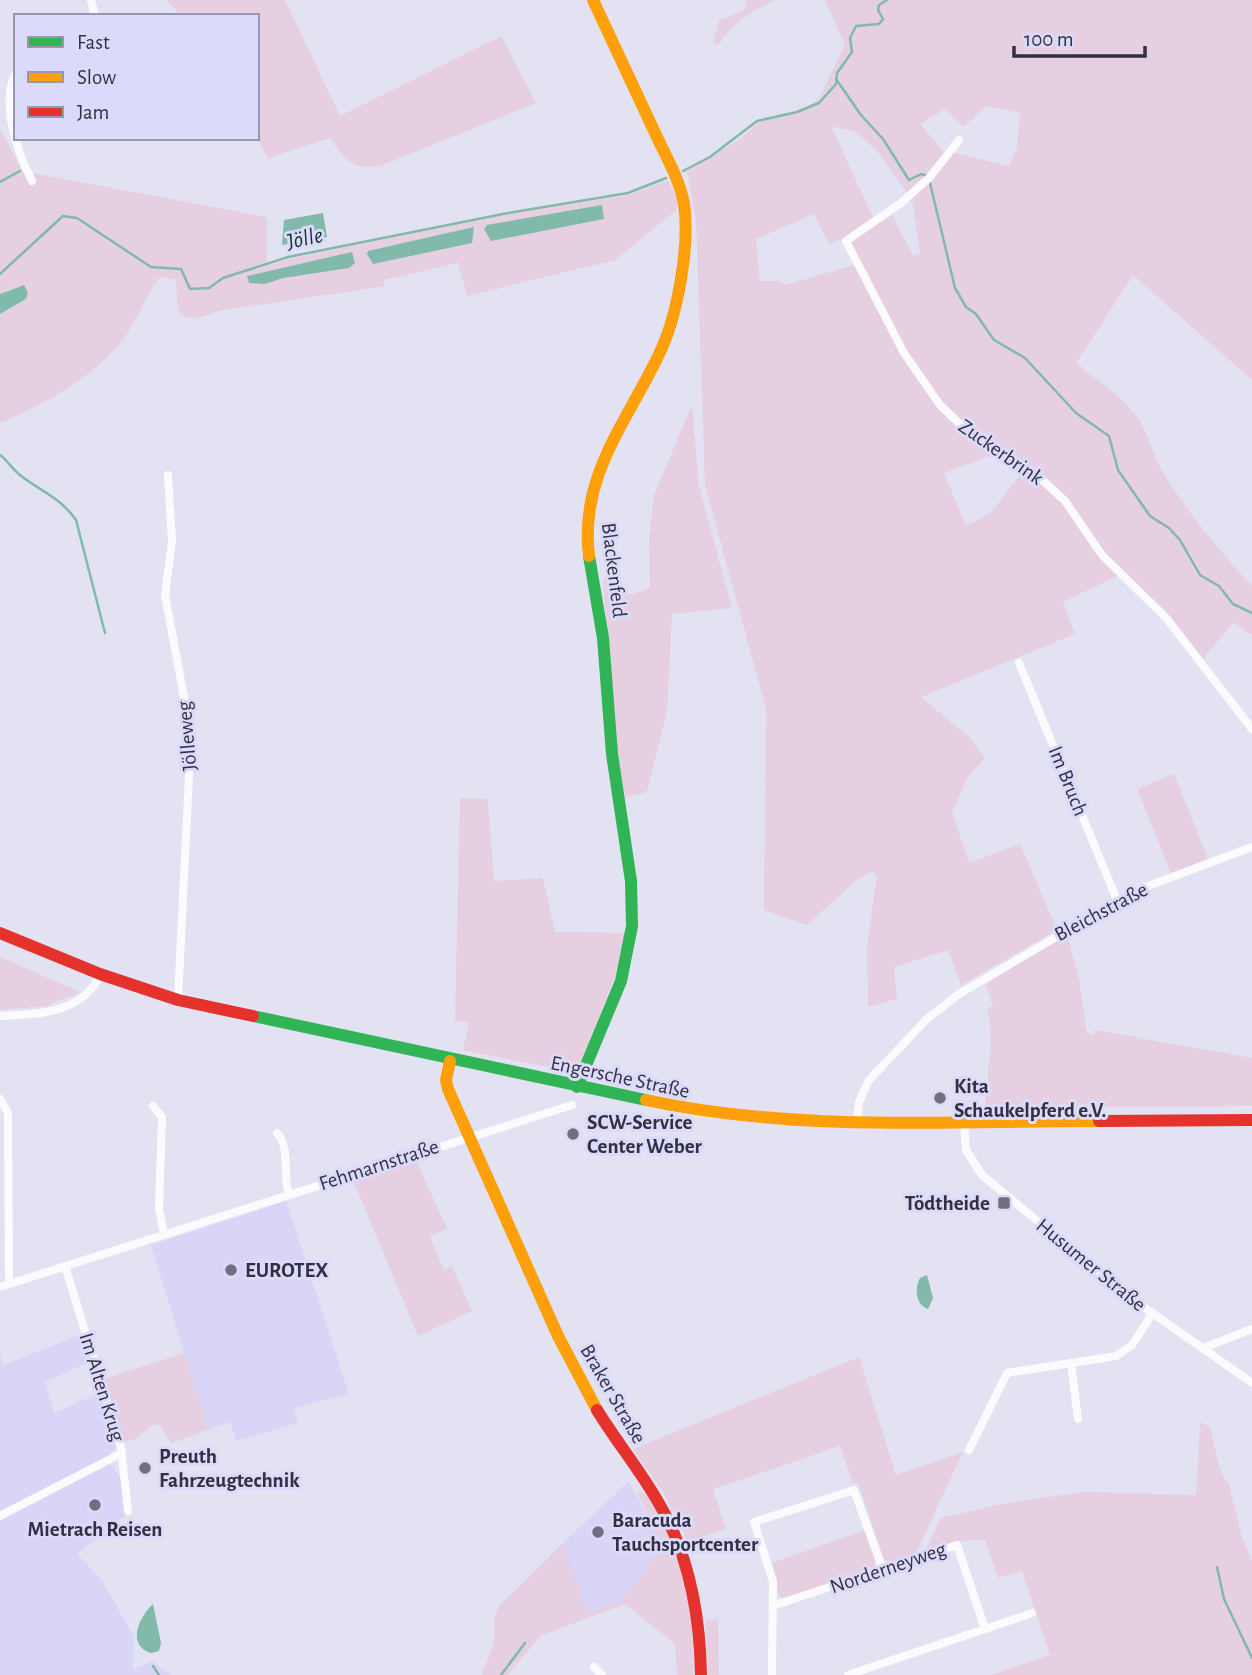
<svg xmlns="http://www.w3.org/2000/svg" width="1252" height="1675" font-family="'Alegreya Sans',sans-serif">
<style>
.built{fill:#d8d5f7}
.green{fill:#e6cfe1;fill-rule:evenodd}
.water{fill:#81b9ab}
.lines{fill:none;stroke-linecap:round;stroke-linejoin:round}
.stream{stroke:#81b9ab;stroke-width:2.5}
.street{stroke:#fbfbfd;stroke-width:8}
.fast{stroke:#30b455;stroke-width:12}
.slow{stroke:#ff9f0a;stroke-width:12}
.jam{stroke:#e5322d;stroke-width:12}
.poi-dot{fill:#706f7f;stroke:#dcdafb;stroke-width:2.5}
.labels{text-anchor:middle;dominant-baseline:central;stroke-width:6;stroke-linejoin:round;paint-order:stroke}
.street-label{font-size:21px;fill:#333141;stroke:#dcdafb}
.poi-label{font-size:21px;font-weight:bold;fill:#333141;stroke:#dcdafb;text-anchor:start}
.water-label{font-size:23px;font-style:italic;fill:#0e3328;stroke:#dcdafb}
</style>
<rect width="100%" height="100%" fill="#e2e2f3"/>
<path class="built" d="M286 1201 349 1394 294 1408 298 1423 236 1441 230 1422 208 1430 151 1245Z
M82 1334 91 1361 45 1382 54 1413 100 1393 116 1447 108 1456 0 1511V1355L4 1365Z
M110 1464 123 1480 127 1514 77 1554 101 1579 134 1637 133 1670 152 1661 171 1675H0V1520Z
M629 1481 662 1546 622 1601 589 1614 562 1544Z"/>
<path class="green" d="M167 0H285L340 116 501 36 536 103 380 166C350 169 346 161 330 138L268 158 257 137V16H181Z
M747 0H775C750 12 734 22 718 45L713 42 719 21 744 10Z
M825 0H1252V380L1133 275 1076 363C1095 379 1119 394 1134 413 1148 430 1151 452 1162 471 1188 513 1218 550 1252 586V636L1234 622 1202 660 1165 610 1128 576 1115 577 1063 602 1075 634 921 697 969 737 985 758 967 778 952 812 969 863 1020 844 1057 930 961 985 948 950 894 967 897 999 868 1007 867 946 877 876 873 871 858 879 807 925 764 910 766 709 705 485 696 219 687 171 739 140 759 122 787 116 813 103 820 96 845 45ZM987 106 1020 113 1017 148 1009 166 942 150 920 124 945 109 963 127ZM835 127 855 132 876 149 907 193 913 205 920 253 913 256 892 215 876 224 832 128ZM814 214 829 244 844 238 854 265 785 285 778 281H760L756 239ZM998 453 1023 471 991 513 966 526 944 473Z
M0 128 29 184 36 181 32 173 267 217V266L288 259 508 214 629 195 668 180 679 203 675 211 615 260 467 296 458 263 384 280 385 286 219 311C205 316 179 328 177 302 176 294 178 288 175 279L160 277C145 295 138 319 124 338 96 376 43 405 0 423V314L26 300 28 293 16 287 0 294Z
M692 405 699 486 732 608 672 614 667 711 647 792 625 798 615 738 603 581 609 568 618 563 624 592 629 595 650 588 649 539 654 495Z
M1174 774 1208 859 1171 873 1137 789Z
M460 798 488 799 494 881 543 878 555 932 627 933 625 950 577 1073 463 1050 469 1023 455 1021Z
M1067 934 1079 979 1087 1034 1094 1035 1095 1030 1252 1058V1106L985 1108 991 1039 988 1008 993 1006 986 984Z
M0 957 80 992 46 1006 0 1010Z
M416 1160 447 1229 430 1237 444 1270 452 1266 472 1311 418 1336 353 1180Z
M184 1353 208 1430 171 1443 161 1426 155 1424 133 1440 124 1441 104 1379Z
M859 1357 896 1475 963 1452 915 1555 892 1563 884 1559 858 1482 853 1484 840 1446 713 1489 726 1529 688 1542 663 1492 633 1449Z
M1200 1422 1210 1427 1220 1470 1229 1485 1242 1537 1252 1561V1675H991L1050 1655 1022 1571 998 1578 985 1540 956 1541 925 1552 941 1518 1001 1504 1084 1492 1196 1495Z
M637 1492 647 1494C682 1556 693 1604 694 1675H677L675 1644 625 1604 540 1636 508 1675H482L494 1642V1620L499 1606 562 1544 589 1614 622 1601 662 1546Z
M866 1530 875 1558 874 1568 784 1600 778 1594 771 1563Z
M718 1619 719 1675H708L706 1621Z"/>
<path class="water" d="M602 205 604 219 491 241 484 229 487 225Z
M323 213 327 237 282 245 284 220Z
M474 227 472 243 373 264 367 254 368 251Z
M352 252 355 263 349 268 283 278 265 284 249 283 247 276Z
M24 285 28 293 26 299 0 314V294Z
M927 1275 933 1298 928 1309C916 1305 914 1289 920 1278Z
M153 1604 161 1643 159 1651 151 1653C126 1645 139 1617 153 1604Z"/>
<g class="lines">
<path class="stream" d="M836 79 861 115 883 139 909 180 921 174 927 176
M683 171 710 157 757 121 797 112 819 103 836 84 837 73 852 52 850 38 856 26 879 24 883 19 878 10 879 5 887 0
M0 182 20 171
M930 183 955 288 966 307 976 314 994 340 1025 358 1076 413 1109 436 1118 470 1150 516 1169 528 1180 540 1200 575 1219 586 1233 604 1252 613
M0 274 63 216 77 218 151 267 181 269 190 289 209 288 223 278 288 257 508 213 628 193 666 178
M0 455C8 461 12 469 20 475 40 491 60 497 76 520L105 633
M1217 1567 1224 1599 1252 1658
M153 1666 159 1675
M501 1675 525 1643"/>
<path class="street" d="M91 0 95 16
M16 73C0 101 17 152 32 181
M959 140 929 178 901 203 846 241 904 353 940 405 965 429 1038 476 1065 501 1102 555 1167 619 1252 729
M168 475 172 541 165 595 191 735 178 1000
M1019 663 1117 900
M0 1016C38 1014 83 1014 100 974
M0 1099 8 1113 9 1284
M153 1106 162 1117 159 1209 164 1234
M857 1122 859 1102 869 1080 927 1019 959 994 1135 891 1252 847
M964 1122 966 1150 982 1175 1128 1296 1252 1383
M277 1133C291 1147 282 1176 289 1194
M65 1266 121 1448 128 1511
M0 1287 572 1105
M1203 1348 1252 1329
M1071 1363 1078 1419
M969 1450 1007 1373 1116 1356 1132 1345 1153 1313
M0 1516 122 1453
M775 1605 957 1545 985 1629 848 1675
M985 1629 1032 1613
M594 1667 602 1675
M772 1675 773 1581 754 1522 854 1490 883 1570"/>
<path class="fast" d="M253 1016 646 1100
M577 1087 621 981 632 926 631 881 612 754 603 638 589 556"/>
<path class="slow" d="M589 556C579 474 629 420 661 350 678 313 690 244 684 204 680 180 666 157 656 135 635 90 614 45 593 0
M450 1061 446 1080 448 1089 558 1336 597 1410
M646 1100C794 1132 947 1121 1099 1121"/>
<path class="jam" d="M0 933 100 974 178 1000 253 1016
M1099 1121 1252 1120
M597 1410C616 1441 639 1469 657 1500 689 1553 700 1614 701 1675"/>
</g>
<g class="poi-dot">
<circle cx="940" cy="1098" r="7"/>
<circle cx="573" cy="1134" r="7"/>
<rect x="997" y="1196" width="14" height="14" rx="3.5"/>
<circle cx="231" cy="1270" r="7"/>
<circle cx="145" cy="1468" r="7"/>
<circle cx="95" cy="1505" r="7"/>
<circle cx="598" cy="1532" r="7"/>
</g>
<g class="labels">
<g class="street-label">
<text transform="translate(1001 452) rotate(35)">Zuckerbrink</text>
<text transform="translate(614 570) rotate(83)">Blackenfeld</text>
<text transform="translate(187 736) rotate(-95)">Jölleweg</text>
<text transform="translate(1068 781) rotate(68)">Im Bruch</text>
<text transform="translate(1101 912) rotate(-28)">Bleichstraße</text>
<text transform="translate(620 1077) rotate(12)">Engersche Straße</text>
<text transform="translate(379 1165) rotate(-18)">Fehmarnstraße</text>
<text transform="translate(1091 1265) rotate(39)">Husumer Straße</text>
<text transform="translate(102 1387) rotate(73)">Im Alten Krug</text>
<text transform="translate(613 1394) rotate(60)">Braker Straße</text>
<text transform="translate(888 1568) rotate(-19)">Norderneyweg</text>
</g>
<g class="poi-label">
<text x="954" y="1086">Kita<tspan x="954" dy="24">Schaukelpferd e.V.</tspan></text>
<text x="587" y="1122">SCW-Service<tspan x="587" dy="24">Center Weber</tspan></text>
<text x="990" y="1203" text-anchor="end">Tödtheide</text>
<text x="245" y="1270">EUROTEX</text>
<text x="159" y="1456">Preuth<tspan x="159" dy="24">Fahrzeugtechnik</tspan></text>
<text x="612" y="1520">Baracuda<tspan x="612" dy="24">Tauchsportcenter</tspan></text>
<text x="95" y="1529" text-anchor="middle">Mietrach Reisen</text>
</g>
<g class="water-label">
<text transform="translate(305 239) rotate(-12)">Jölle</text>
</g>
</g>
<rect x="14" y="14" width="245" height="126" fill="#dcdafb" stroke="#9896b1" stroke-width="2"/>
<rect x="28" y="37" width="35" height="10" fill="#30b455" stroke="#9896b1" stroke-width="2"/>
<text x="77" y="49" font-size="21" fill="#333141">Fast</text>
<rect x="28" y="72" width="35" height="10" fill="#ff9f0a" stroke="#9896b1" stroke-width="2"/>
<text x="77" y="84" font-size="21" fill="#333141">Slow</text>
<rect x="28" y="107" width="35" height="10" fill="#e5322d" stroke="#9896b1" stroke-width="2"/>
<text x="77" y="119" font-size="21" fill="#333141">Jam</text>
<path d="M1014 46v10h131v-10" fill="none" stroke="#333141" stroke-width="3.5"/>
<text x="1024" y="46" font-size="21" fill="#333141" stroke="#dcdafb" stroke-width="5" paint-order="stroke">100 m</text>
</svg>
